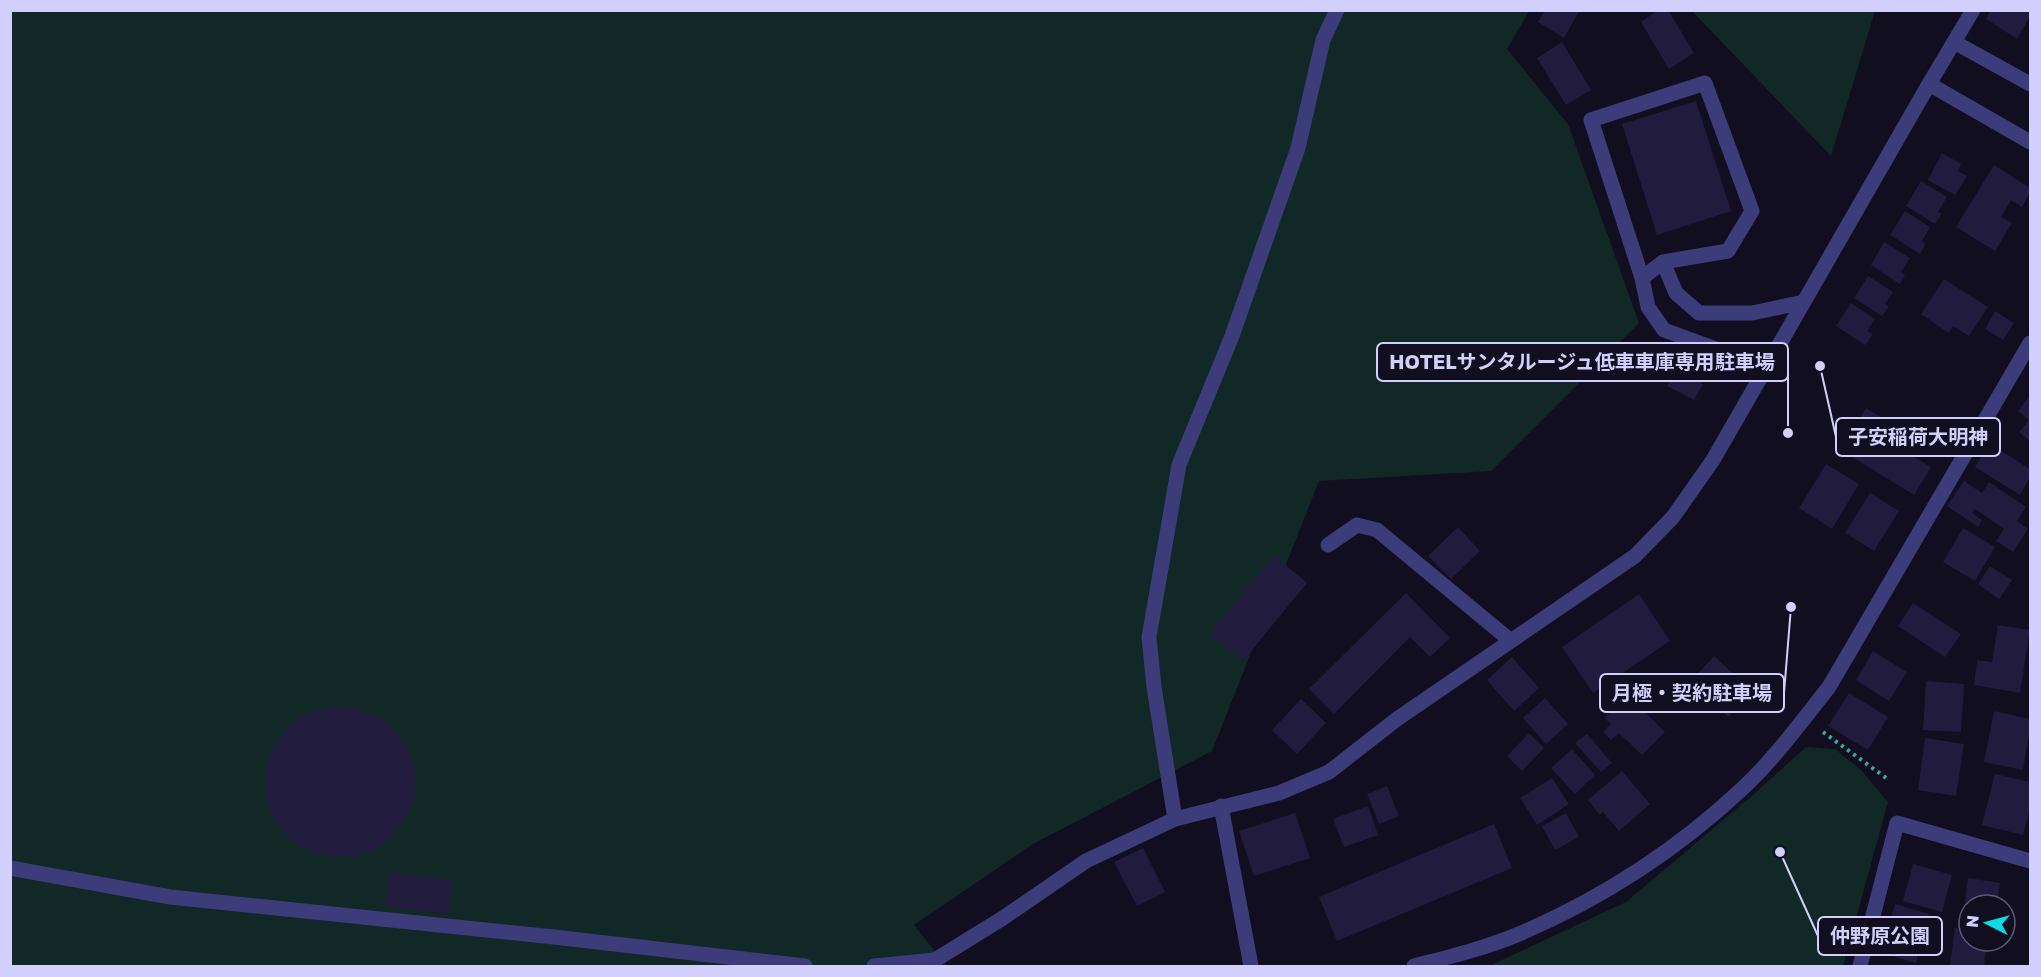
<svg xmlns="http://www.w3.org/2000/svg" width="2041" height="977" font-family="'Golos Text','Noto Sans JP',sans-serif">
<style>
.green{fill:#112826}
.building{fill:#211b3e}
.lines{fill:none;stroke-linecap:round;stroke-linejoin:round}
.path{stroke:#35a99d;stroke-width:4;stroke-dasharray:3 4.5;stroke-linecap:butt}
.minor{stroke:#3c3c7b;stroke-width:15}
.leader{fill:none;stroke:#d2cffc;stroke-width:2}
.callout-dot{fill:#d2cffc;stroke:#100e1f;stroke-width:2}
.callout{fill:#100e1f;stroke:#d2cffc;stroke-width:2}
.callout-label{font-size:20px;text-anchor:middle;font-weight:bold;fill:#d2cffc}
</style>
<rect width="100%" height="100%" fill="#100e1f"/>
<path class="green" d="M10 11H1529L1507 49 1568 124 1639 323 1491 471 1319 481 1212 751 1033 844 914 925 947 966H11Z
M1692 11H1875L1831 156Z
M1806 747 1835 749 1862 771 1888 802 1843 966H1489L1626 902 1754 794Z"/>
<path class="building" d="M1545 10H1580L1564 38 1538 22Z
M1658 10H1668L1694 53 1669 69 1641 22Z
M1991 10H2030V16L2017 39 1986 19Z
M1562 42 1591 90 1566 105 1537 58Z
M1696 101 1731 211 1657 235 1622 124Z
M1942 153 1961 164 1958 171 1967 176 1955 195 1928 180Z
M1994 165 2030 188V192L2022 207 2011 200 2001 217 2012 223 1995 251 1956 227Z
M1921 181 1947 197 1938 212 1942 214 1935 224 1906 206Z
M1905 211 1930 227 1922 241 1926 244 1920 254 1890 235Z
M1884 242 1910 258 1901 272 1905 275 1900 284 1871 265Z
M1868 276 1893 292 1885 304 1889 307 1882 316 1854 298Z
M1944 279 1988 307 1969 336 1953 326 1949 333 1921 314Z
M1851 303 1875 319 1867 331 1873 334 1865 345 1836 326Z
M1995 311 2014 323 2003 340 1985 329Z
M1676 369 1703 384 1694 400 1667 386Z
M2030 395V441L2019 432 2029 420 2018 411Z
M1866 408 1892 424 1883 438 1894 445 1898 438 1918 450 1914 457 1931 467 1914 495 1841 450Z
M1989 443 2030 469V477L2020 495 1975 467Z
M1826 464 1859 484 1832 529 1799 508Z
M1964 481 1982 493 1989 482 2026 507 2017 521 2028 529 2013 552 1996 541 2004 529 1975 509 1972 513 1982 520 1978 527 1947 506Z
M1870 493 1899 511 1874 551 1845 533Z
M1458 527 1480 551 1451 579 1428 556Z
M1963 528 1995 547 1975 581 1943 562Z
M1274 555 1307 583 1243 661 1210 634Z
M1990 566 2012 580 1999 599 1978 584Z
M1406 593 1450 638 1430 657 1410 637 1334 714 1309 689Z
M1639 594 1670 641 1593 693 1562 647Z
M1913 603 1961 634 1945 657 1898 626Z
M1998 625 2030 630 2020 693 1974 685 1977 660 1992 662Z
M1873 651 1907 672 1889 701 1856 680Z
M1714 656 1752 691 1728 717 1690 682Z
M1512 657 1539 688 1514 711 1487 680Z
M1926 681 1964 684 1961 732 1923 730Z
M1849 693 1888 717 1868 750 1828 726Z
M1628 695 1665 732 1642 755 1619 733 1611 740 1603 732 1611 724 1605 718Z
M1545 698 1568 724 1546 744 1523 718Z
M1301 699 1326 723 1297 754 1272 730Z
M265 782a75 75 0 1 1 150 0a75 75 0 1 1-150 0Z
M1994 711 2030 719V729L2023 770 1984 762Z
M1529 733 1544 748 1522 771 1507 756Z
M1587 734 1612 763 1601 772 1575 743Z
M1925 738 1964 744 1956 796 1918 790Z
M1572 749 1595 775 1575 794 1551 768Z
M1622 771 1650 804 1619 831 1603 812 1600 815 1588 800Z
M1995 774 2030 782V808L2023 835 1982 825Z
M1552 778 1569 804 1537 825 1520 798Z
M1387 786 1399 816 1379 824 1367 794Z
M1368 806 1378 835 1344 847 1333 819Z
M1295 813 1310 858 1254 876 1239 831Z
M1566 813 1579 837 1555 850 1542 826Z
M1494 824 1512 868 1337 941 1319 897Z
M1143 848 1165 892 1137 906 1114 862Z
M1913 864 1952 875 1942 912 1903 901Z
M389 872 452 880 448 914 385 906Z
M1968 878 2000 883 1997 905H1969V926L1962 925Z
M1895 904 1929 914 1916 963 1881 953Z
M1955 928 1969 930V941H1987L1984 966H1950Z"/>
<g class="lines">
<path class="path" d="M1823 732 1889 780"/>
<path class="minor" d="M1954 42 2030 84
M1705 83 1752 211 1728 251 1663 262 1642 278 1591 120Z
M1929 84 2030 142
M1663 262 1676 293 1699 313H1752L1804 302
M1642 278 1648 307 1664 330 1727 353 1773 356
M1328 545 1357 525 1377 530 1511 641
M1221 806 1251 966
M1175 819 1154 687 1149 637 1179 465 1232 336 1298 148 1323 40 1337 10
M10 868 170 897 554 937 805 966
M874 966 935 960 1003 918 1086 861 1175 819 1279 793 1329 772 1397 719 1635 556 1673 517 1713 460 1929 84 1973 10
M1414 966C1449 957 1486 948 1519 934 1601 899 1678 849 1743 788 1775 758 1802 721 1829 687L2030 343
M1860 966 1897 823 2030 861"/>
</g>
<path class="leader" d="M1788 433L1788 362M1820 366L1836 437M1791 607L1784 693M1780 852L1818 936"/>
<g class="callout-dot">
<circle cx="1788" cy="433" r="6"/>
<circle cx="1820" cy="366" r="6"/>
<circle cx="1791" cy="607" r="6"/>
<circle cx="1780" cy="852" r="6"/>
</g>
<g class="callout">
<rect x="1377" y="343" width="411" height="38" rx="6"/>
<rect x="1836" y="418" width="164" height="38" rx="6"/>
<rect x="1600" y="674" width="184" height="38" rx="6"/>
<rect x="1818" y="917" width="124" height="38" rx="6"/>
</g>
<g class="callout-label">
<text x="1582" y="369">HOTELサンタルージュ低車車庫専用駐車場</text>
<text x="1918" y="444">子安稲荷大明神</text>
<text x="1692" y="700">月極・契約駐車場</text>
<text x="1880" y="943">仲野原公園</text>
</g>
<rect width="2041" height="977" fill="none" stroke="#d2cffc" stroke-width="24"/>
<g transform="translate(1987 923) rotate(276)"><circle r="28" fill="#100e1f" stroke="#5e5b77" stroke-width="1.5"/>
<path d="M0-4.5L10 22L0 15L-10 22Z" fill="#0fdbe7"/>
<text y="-9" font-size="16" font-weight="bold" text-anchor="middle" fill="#d2cffc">N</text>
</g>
</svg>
